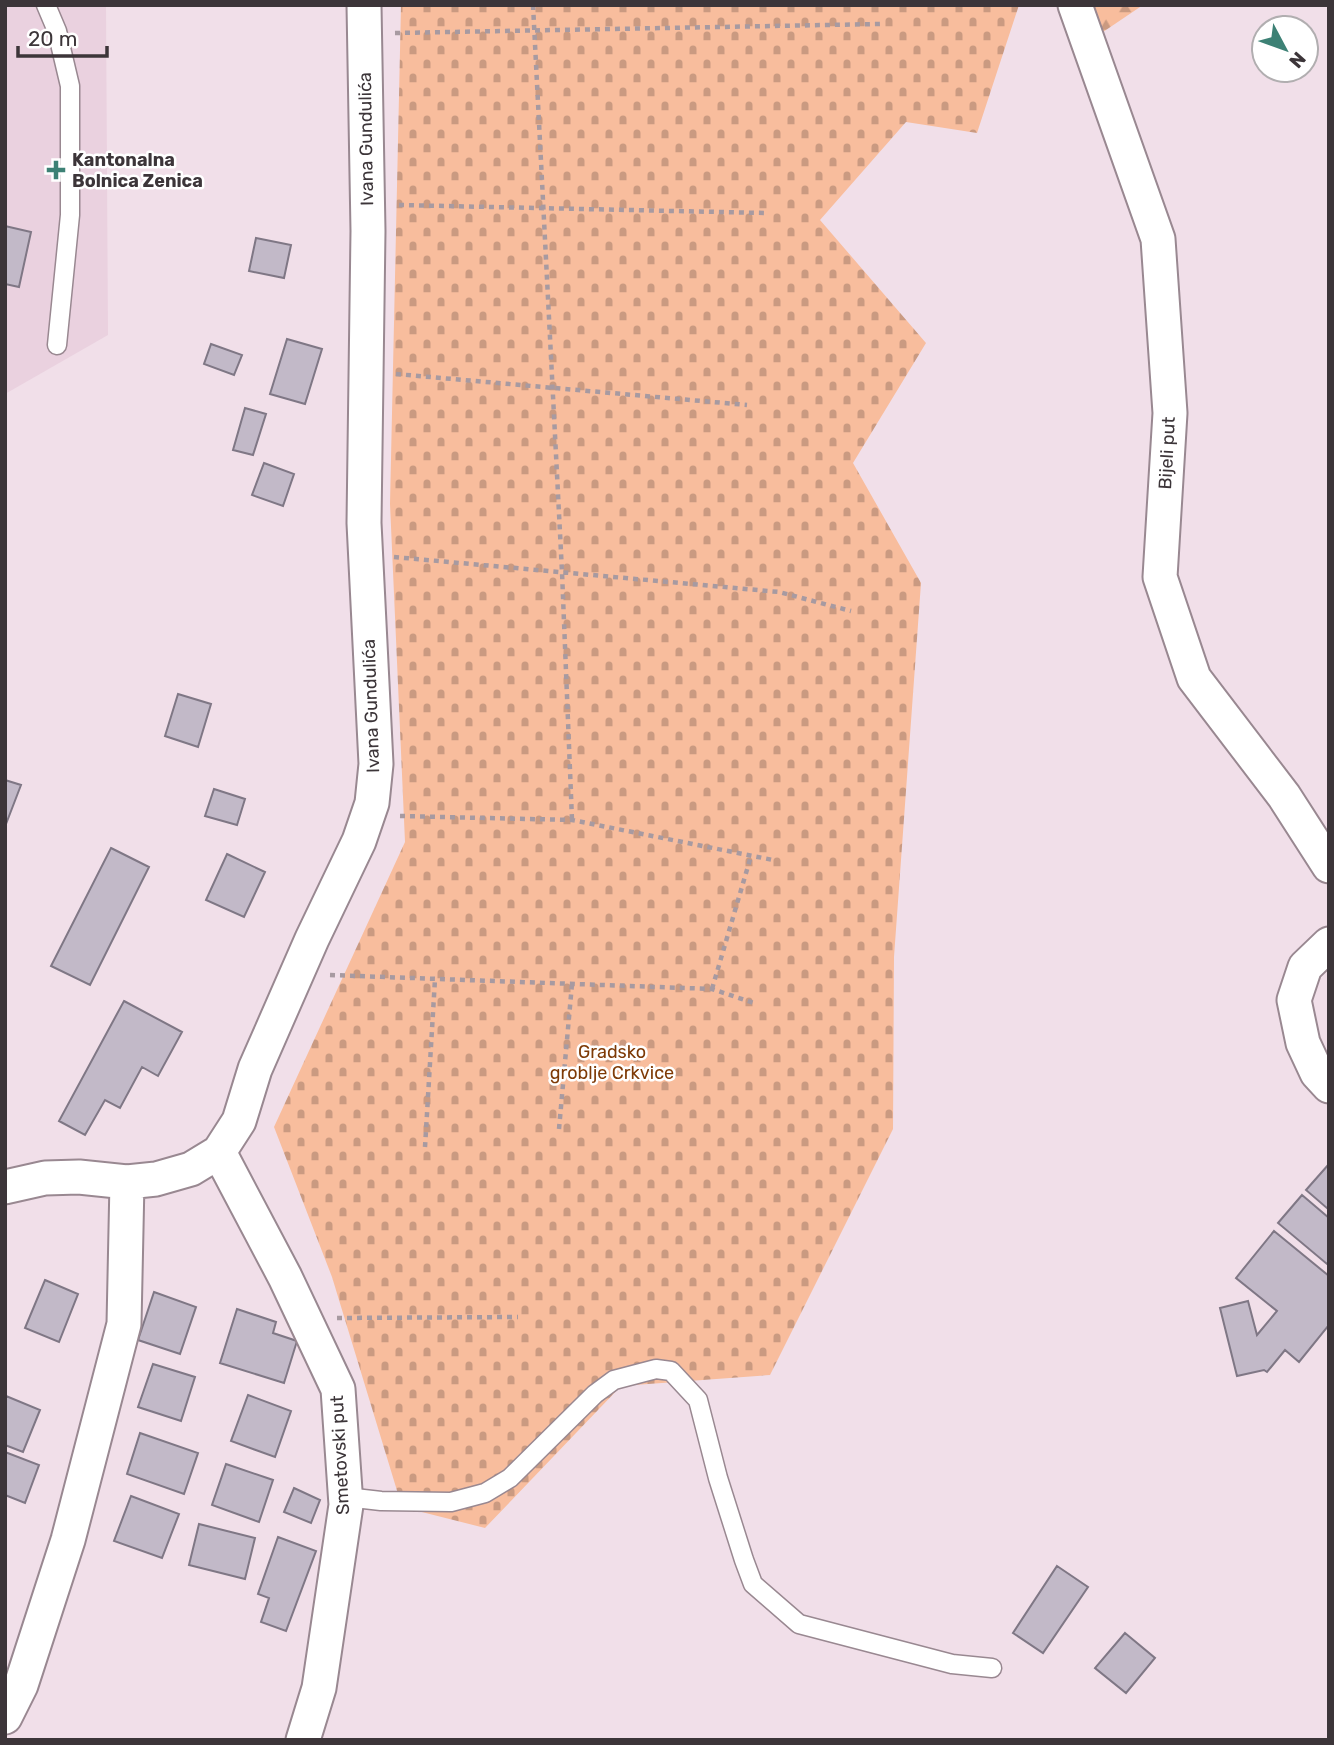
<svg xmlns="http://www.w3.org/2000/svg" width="1334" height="1745" font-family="Rubik,sans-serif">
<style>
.built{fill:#ead1df}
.forest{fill:url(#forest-firs)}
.cemetery{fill:url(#cemetery-stones)}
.building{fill:#c2b9c8;stroke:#7f7785;stroke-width:2}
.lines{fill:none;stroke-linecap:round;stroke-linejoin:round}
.lane-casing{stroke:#998891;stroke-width:21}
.street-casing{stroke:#998891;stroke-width:37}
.path{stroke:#a79aa1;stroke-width:4.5;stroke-dasharray:5 5;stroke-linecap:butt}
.lane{stroke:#fff;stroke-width:18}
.street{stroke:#fff;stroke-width:33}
.poi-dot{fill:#3d8175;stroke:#fff;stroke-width:2.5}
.labels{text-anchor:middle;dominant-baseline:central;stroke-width:5;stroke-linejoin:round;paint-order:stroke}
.street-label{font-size:18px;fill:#3c3539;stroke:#fff}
.poi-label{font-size:18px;font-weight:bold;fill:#3c3539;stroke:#fff;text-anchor:start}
.park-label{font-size:18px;fill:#7e3a06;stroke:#fff}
</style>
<defs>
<pattern id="forest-firs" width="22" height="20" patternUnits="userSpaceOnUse" patternTransform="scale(1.75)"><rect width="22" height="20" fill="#f8bd9d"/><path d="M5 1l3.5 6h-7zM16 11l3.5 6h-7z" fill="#ca9a81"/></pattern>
<pattern id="cemetery-stones" width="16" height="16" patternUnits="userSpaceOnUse" patternTransform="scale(1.75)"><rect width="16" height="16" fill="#f8bd9d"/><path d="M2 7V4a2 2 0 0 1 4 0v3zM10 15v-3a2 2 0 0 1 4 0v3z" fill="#ca9a81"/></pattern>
</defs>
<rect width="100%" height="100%" fill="#f1dfe9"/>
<path class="built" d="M5 5H106L108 335 5 394Z"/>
<path class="forest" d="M1092 5H1143L1103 32Z"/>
<path class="cemetery" d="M401 5H1019L977 133 906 122 820 220 926 343 853 463 921 583 894 957 893 1129 770 1375 621 1386 485 1528 402 1507 332 1277 274 1127 405 842 390 504Z"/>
<path class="building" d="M5 226 31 232 19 287 5 284Z
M256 238 291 245 284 278 249 271Z
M287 339 322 349 305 404 270 394Z
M211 344 242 355 234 375 204 364Z
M245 408 266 414 253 455 233 450Z
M264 463 294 474 283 506 252 495Z
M178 694 211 704 198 747 165 736Z
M5 780 21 785 6 824 5 823Z
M214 789 245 799 237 825 205 816Z
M111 848 149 867 90 985 51 966Z
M227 854 265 872 244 917 206 900Z
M124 1001 182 1032 158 1076 142 1067 120 1108 105 1100 85 1135 59 1121Z
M1329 1164V1208L1328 1209 1306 1190Z
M1302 1195 1329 1218V1262L1327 1264 1278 1223Z
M1274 1231 1329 1276V1325L1299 1362 1285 1350 1267 1372 1264 1370 1237 1376 1220 1308 1248 1301 1257 1335 1277 1311 1236 1278Z
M45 1280 78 1294 59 1342 25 1328Z
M154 1292 196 1307 180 1354 138 1340Z
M237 1309 276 1322 273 1333 297 1341 284 1383 220 1363Z
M153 1364 195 1377 181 1421 138 1407Z
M248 1395 291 1411 275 1457 231 1441Z
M6 1396 40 1410 23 1452 5 1445Z
M140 1433 198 1453 184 1494 127 1474Z
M5 1452 39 1465 25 1503 5 1495Z
M226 1464 273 1480 259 1522 212 1505Z
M294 1488 320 1500 311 1523 284 1512Z
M131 1496 179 1514 162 1558 114 1541Z
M199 1524 255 1538 245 1579 189 1565Z
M278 1537 316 1551 286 1631 261 1622 269 1598 258 1594Z
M1057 1566 1088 1587 1043 1653 1013 1633Z
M1125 1633 1155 1658 1126 1693 1095 1668Z"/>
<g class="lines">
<g class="lane-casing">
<path id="lane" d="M46 5 57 31 70 86V215L57 345
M346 1497 381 1501 451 1502 485 1493 510 1478 595 1394 614 1380 656 1369 671 1371 698 1400 718 1478 744 1560 753 1584 799 1624 952 1664 992 1668"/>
</g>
<g class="street-casing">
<path id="street" d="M1075 5 1158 239 1170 413 1160 577 1194 678 1284 796 1329 866
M1329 944 1305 967 1294 1000 1303 1043 1317 1073 1329 1086
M219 1152 285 1277 338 1389 346 1505 319 1688 303 1740
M5 1187 45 1178 79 1177 127 1182 156 1179 191 1169 219 1152 239 1121 255 1069 312 939 359 841 372 803 376 764 364 523 368 231 364 5
M5 1717 21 1685 68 1540 124 1324 127 1182"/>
</g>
<path class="path" d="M533 5 562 572 572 820
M395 33 880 24
M399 205 766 213
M396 374 747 405
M394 557 779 592 851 611
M400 816 572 820 773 860
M330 975 712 989 754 1003
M712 989 751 856
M559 1129 572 984
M425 1147 435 979
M337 1318 518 1317"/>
<use href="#lane" class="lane"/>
<use href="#street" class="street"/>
</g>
<path class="poi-dot" d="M52.5 159.5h7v7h7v7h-7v7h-7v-7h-7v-7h7z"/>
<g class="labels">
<g class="street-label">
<text transform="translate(366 139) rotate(-91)">Ivana Gundulića</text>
<text transform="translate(1167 453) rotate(-87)">Bijeli put</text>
<text transform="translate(371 706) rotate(-92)">Ivana Gundulića</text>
<text transform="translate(340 1455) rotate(-93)">Smetovski put</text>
</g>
<g class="poi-label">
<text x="72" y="160">Kantonalna<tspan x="72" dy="21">Bolnica Zenica</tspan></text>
</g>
<g class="park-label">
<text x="612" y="1052">Gradsko<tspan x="612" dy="21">groblje Crkvice</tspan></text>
</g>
</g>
<rect width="1334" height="1745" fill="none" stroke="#3c3539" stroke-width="14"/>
<g transform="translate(1285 49) rotate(131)"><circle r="33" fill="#ffffff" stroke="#b1aeb0" stroke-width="2"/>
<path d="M0-5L12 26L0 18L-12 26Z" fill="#3d8175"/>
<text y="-10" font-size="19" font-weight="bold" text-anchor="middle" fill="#3c3539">N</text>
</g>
<path d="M18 46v10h89v-10" fill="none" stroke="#3c3539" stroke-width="3.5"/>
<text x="28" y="46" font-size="21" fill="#3c3539" stroke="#ffffff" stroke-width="5" paint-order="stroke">20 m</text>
</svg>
